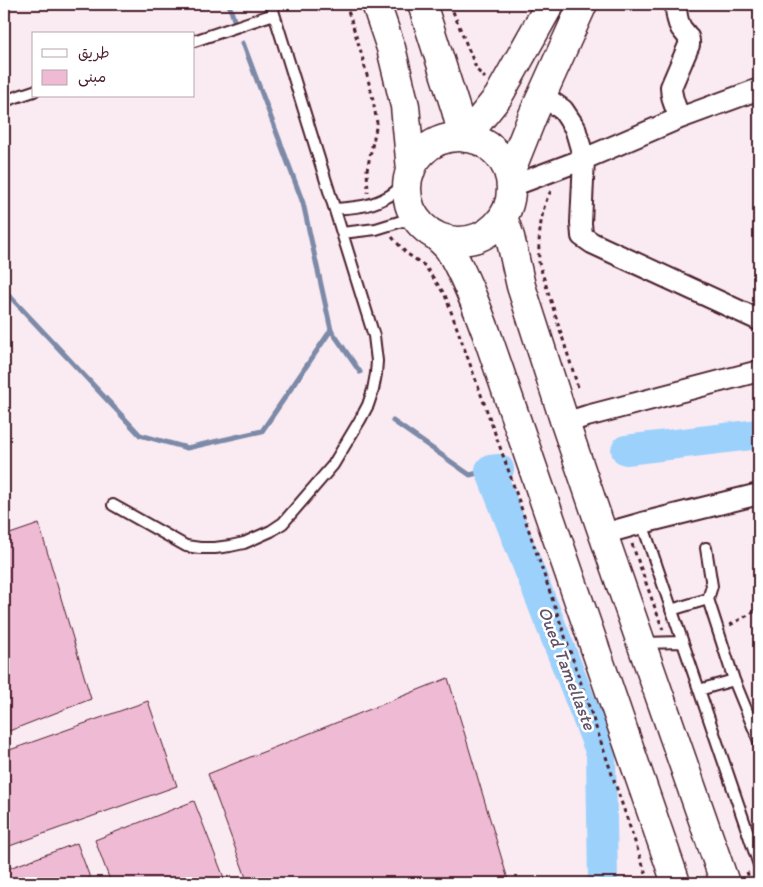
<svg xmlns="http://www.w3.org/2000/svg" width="763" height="887" font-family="Itim,'Playpen Sans Arabic',sans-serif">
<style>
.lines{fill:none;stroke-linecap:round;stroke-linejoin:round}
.stream{stroke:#7b8aa8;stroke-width:5}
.river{stroke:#9cd1fb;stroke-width:30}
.building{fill:#efbad4;stroke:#4a1f2b}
.lane-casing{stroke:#4a1f2b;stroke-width:14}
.street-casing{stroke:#4a1f2b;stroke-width:24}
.secondary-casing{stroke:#4a1f2b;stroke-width:31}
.path{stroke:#4a1f2b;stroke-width:3;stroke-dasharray:4 4;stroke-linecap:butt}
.lane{stroke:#fff;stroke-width:10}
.street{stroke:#fff;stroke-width:20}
.secondary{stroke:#fff;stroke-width:28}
.labels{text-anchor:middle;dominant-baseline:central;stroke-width:5;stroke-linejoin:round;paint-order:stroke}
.water-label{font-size:18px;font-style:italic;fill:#635469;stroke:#fff}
</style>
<rect width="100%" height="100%" fill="#faeaf2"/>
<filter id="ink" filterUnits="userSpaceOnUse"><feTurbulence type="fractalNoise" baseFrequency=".02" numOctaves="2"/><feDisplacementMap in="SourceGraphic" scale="10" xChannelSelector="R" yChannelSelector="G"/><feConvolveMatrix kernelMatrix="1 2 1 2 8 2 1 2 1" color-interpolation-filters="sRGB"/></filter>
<g filter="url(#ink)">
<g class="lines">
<path class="stream" d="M229 4 234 20
M243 43 303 203 331 330 360 372
M4 290 140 435 187 448 262 431 331 330
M393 421 470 475 490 470"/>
<path class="river" d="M626 450 759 434
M499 469 490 470 601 753 603 883"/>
</g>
<path class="building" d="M39 524 91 699 4 733V536Z
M448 678 509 883H248L208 774Z
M148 701 177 786 4 848V752Z
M194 801 226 883H111L95 840Z
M77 843 92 883H4V870Z"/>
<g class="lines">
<g class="lane-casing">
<path id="lane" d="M194 41 274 14
M4 101 34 91
M335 209C356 207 370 207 389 196 396 192 401 186 408 182
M342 233 376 229 402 221 420 222
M113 505 186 546 200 548H215L230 546 244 543 271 531 283 523 333 465 360 420 368 405 373 390 376 374 377 361 374 336 271 4
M642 523 759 865
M671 610 708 599
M643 643 682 642
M734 680 759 741
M699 690 734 680 708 599 712 586 706 548"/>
</g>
<g class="street-casing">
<path id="street" d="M676 4C676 11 677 21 681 28 686 35 690 36 689 45L671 87C671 99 676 108 680 118
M542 95 563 110 575 128 584 159 581 223 582 236 592 243 759 320
M512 186 584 159 680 118 759 89
M565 423 587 416 759 371
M603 534 642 523 759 494"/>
</g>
<g class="secondary-casing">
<path id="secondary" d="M376 4 391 48 405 106 411 170
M422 4 456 110 463 137
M407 189a52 52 0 1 1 104 0a52 52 0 1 1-104 0Z
M465 138 498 97 550 4
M509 175 533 115 583 4
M503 217 510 237 521 286 565 423 603 534 725 883
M435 235C439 239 445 244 449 249 464 273 476 305 486 332L676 883"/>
</g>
<path class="path" d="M346 4 361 52 372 95 377 123 367 170 368 193
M450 4 477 70 485 78
M551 191C540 208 538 243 539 263L578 387
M392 237 406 253 425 266 445 295 509 472 649 883
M632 544 663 630
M730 625 759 609
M747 872 751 883"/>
<use href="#lane" class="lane"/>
<use href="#street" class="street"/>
<use href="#secondary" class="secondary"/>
</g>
</g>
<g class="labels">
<g class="water-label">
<text transform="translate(567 668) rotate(69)">Oued Tamellaste</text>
</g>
</g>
<rect width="763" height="887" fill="none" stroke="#fff" stroke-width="20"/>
<rect x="10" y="10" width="743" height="867" fill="none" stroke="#4a1f2b" stroke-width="2" filter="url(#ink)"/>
<rect x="32" y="32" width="162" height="65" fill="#ffffff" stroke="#b7a5aa"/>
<rect x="42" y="49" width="25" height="8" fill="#ffffff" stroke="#b7a5aa"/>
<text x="78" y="58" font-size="15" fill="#4a1f2b">طريق</text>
<rect x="42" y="70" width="25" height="15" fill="#efbad4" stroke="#b7a5aa"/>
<text x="78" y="82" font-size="15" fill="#4a1f2b">مبنى</text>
</svg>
